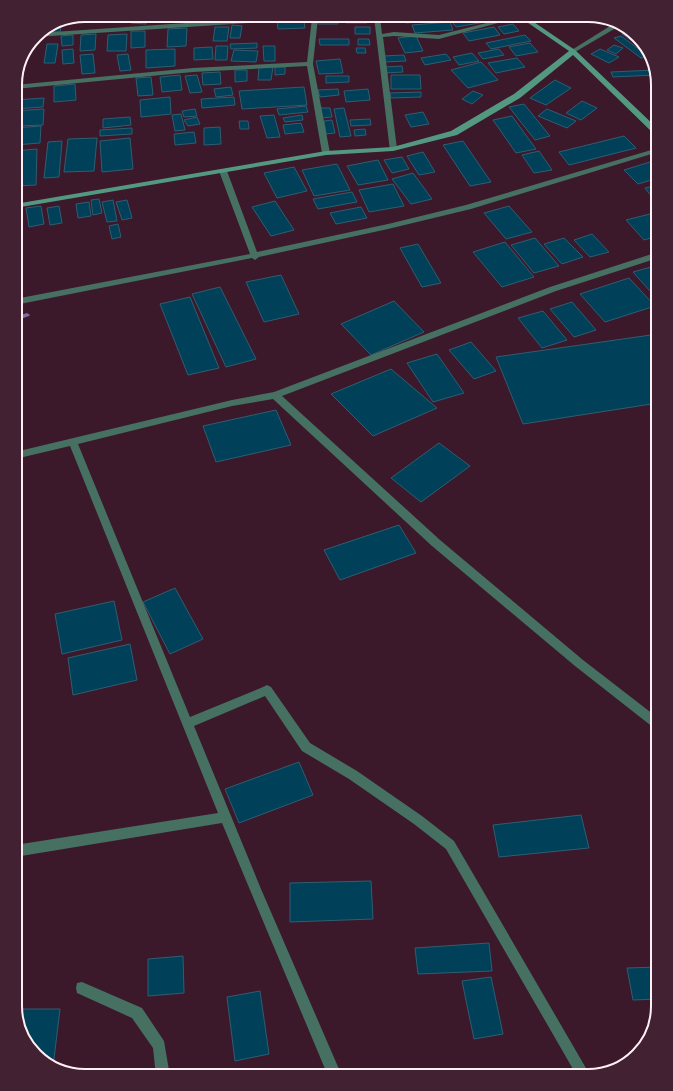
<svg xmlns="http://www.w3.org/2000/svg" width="673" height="1091" font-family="Helvetica,sans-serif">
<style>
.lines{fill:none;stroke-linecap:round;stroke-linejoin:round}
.stream{fill:#7c6ca1;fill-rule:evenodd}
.building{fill:#004058;stroke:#305d72}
.street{fill:#467061;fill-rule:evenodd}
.secondary{fill:#539982;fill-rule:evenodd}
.rim{fill:none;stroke:#fff0f6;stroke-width:2}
</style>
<rect width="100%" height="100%" fill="#3b192a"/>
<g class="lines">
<path class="stream" d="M27 313 30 315 29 316 15 321V317Z"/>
</g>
<path class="building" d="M583 15 552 21 548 16Z
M480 16H487L491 21 456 27 452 22Z
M385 17H399L401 21 387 22Z
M403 17H439L441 20 406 23Z
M318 18H337L338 24H318Z
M345 18H366L367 23H346Z
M147 19 146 24 131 23 132 20Z
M277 21H304L305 28 278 29Z
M450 22 453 30 415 33 412 25Z
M513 24 519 31 504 34 498 27Z
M232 25 242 26 240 38H230Z
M51 27H61L60 32H50Z
M215 27H229L227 41H213Z
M355 27H370V34H355Z
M494 27 500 35 469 41 463 33Z
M187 28 186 46 167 47 168 29Z
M131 31H145V47L131 48Z
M627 32 638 40 645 47 642 48 622 34Z
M96 34 95 50 80 51 81 35Z
M127 34 126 51H107L108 35Z
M73 35V45L62 46 61 36Z
M525 35 531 41 491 49 486 43Z
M416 36 423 51 405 53 398 38Z
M621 36 648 56 641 58 614 38Z
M319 39H349V45H320Z
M358 39H369L370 45H358Z
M257 43V48L231 49 230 44Z
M530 43 538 52 516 56 509 47Z
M47 44H58L55 63H44Z
M614 45 623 48 616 54 607 50Z
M216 46H228L227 60H215Z
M263 46H275V61H264Z
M212 47 213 59 194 60V48Z
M356 48H365L366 53H357Z
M73 49 74 63 63 64 62 50Z
M175 49V66L146 68V50Z
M499 49 504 55 483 59 478 53Z
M600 49 619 57 609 63 591 54Z
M234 50 258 51 256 62 231 61Z
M472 53 479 61 459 65 453 57Z
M93 54 95 73 82 74 80 55Z
M128 54 131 70 120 71 117 55Z
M446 54 451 60 425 65 421 58Z
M404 55 406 61 384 62 383 56Z
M517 58 525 67 496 73 488 63Z
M340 59 343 73 319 74 316 61Z
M481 62 498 80 468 88 451 70Z
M402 66 403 72 386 73 385 67Z
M259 67H273L271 80H258Z
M275 67H285V74L275 75Z
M235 70H247V81L235 82Z
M655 70 656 75 613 77 611 72Z
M220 72 221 84 203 85 202 73Z
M180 75 182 90 162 92 160 77Z
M197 75 202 92 190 93 185 76Z
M391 75H420L421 89H391Z
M326 76H349V82L326 83Z
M151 77 153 95 138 96 136 78Z
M555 80 571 88 546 105 530 98Z
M75 84 76 100 54 102V86Z
M231 87 233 95 216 97 214 89Z
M304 87 307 105 242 109 239 91Z
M338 89 339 95 320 97 318 90Z
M368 89 370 100 346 102 344 91Z
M473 91 483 95 472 104 462 99Z
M421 92V97L391 98 390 93Z
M170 97 171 114 141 117 140 100Z
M234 97 235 105 202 108 201 99Z
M44 98 43 107 15 109V100Z
M582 101 597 108 581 120 566 113Z
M524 104 550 136 535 140 509 107Z
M306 106 308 112 279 115 277 109Z
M320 108H330L332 117 322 118Z
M344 108 351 136 340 137 334 109Z
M44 109 43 125 15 126V111Z
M195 109 197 116 184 117 182 111Z
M547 109 576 121 567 128 538 116Z
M423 112 429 124 411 127 405 115Z
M181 114 185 130 175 131 172 115Z
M274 115 280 137 267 138 260 116Z
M302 115 303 120 285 122 283 118Z
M512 116 536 149 516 153 493 120Z
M130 117 131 125 103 128V119Z
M197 117 200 124 188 126 184 120Z
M370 119 371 125 351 126 350 120Z
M332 120 335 133 326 134 324 121Z
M239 121H248L249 129H240Z
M301 123 304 132 285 134 283 125Z
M41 126 40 143 15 145V128Z
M220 127 221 144 204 145V128Z
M132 128V134L100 136V130Z
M365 129 366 135 355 136 354 130Z
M194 132 196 143 175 145 174 134Z
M624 136 636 148 569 165 559 152Z
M97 138 94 171 64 172 68 139Z
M130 138 133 169 102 172 100 141Z
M62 141 59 177 44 178 48 142Z
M463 141 491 182 470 186 443 145Z
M37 149 36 185 15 186V151Z
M539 151 552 170 534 173 522 155Z
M423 152 435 172 419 175 407 156Z
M402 157 409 169 392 173 384 160Z
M378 160 388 180 358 185 347 166Z
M650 162 658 170V178L638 184 624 170Z
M337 164 350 190 314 196 302 170Z
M294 167 307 191 277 198 264 173Z
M413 173 432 199 411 204 392 179Z
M393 184 404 206 369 212 359 190Z
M658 185V200L655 201 645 188Z
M352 192 357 202 318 209 313 199Z
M99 199 102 213 93 215 91 200Z
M113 200 117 221 107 222 102 202Z
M127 200 132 218 122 220 116 202Z
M275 201 294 230 271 236 252 207Z
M89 202 91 216 78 218 76 204Z
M41 206 44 224 29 227 26 208Z
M59 206 62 223 50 225 47 208Z
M509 206 532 232 506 239 484 213Z
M361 207 367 218 336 224 330 213Z
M650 214 658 223V236L644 240 626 220Z
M118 224 121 237 112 239 109 226Z
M592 234 609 252 590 257 574 240Z
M535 238 559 266 534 273 511 245Z
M564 238 583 257 562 264 544 244Z
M505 242 534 277 502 287 473 252Z
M418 244 441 283 422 287 400 248Z
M658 265V300L633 272Z
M281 275 299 314 264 322 246 282Z
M629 278 655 306 605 322 580 294Z
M220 287 256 359 226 367 192 294Z
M190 297 219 368 188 375 160 304Z
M394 301 424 332 371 355 341 324Z
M572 302 596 330 574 337 550 309Z
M543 311 567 340 542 348 518 318Z
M658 334V403L523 424 496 357Z
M471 342 496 371 474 379 449 350Z
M437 354 464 393 433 402 407 363Z
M391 369 437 408 373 436 331 394Z
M276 410 291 445 216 462 203 426Z
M439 443 470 466 421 502 391 478Z
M399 525 416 553 340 580 324 550Z
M175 588 203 639 170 654 143 602Z
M114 601 122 640 62 654 55 614Z
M130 644 137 680 73 695 68 658Z
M299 762 313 795 239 823 225 789Z
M581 815 589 848 499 857 493 825Z
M371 881 373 919 290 922V883Z
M489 943 492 971 418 974 415 948Z
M183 956 184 993 148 996V959Z
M658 967V999L633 1000 627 968Z
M491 977 503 1034 474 1039 462 981Z
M260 991 269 1054 235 1061 227 997Z
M16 1009H60L53 1067 46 1064 22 1037Z"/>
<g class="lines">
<path class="street" d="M514 16H524L439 39 394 36 383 37 397 149 393 151H390L374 17H380L382 34 394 32 439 35Z
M260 18H298L295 20 35 37 39 33Z
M312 18H318L313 64 330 153 326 155 322 153 307 66 193 72 15 89V85L193 68 307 62Z
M615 23 621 25 575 52 570 51Z
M658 123V127L650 128 646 126 647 124Z
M658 148V152L471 209 388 229 259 257 255 260 252 258 15 305V299L250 254 219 171 223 169 227 171 257 252 388 224 466 205Z
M658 252V258L556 291 282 396 440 540 583 660 658 718V730L654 728 575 666 432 546 273 399 232 406 78 444 190 717 263 687 267 685 271 687 310 743 357 771 422 816 454 841 590 1075 577 1076 446 849 414 824 349 779 302 751 265 696 194 726 261 889 342 1076H328L222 823 15 857V845L218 813 70 446 15 459V452L232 400 274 392 550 287Z
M82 982 142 1008 164 1041 170 1076H156L153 1048 132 1018 77 993 76 988 77 983Z"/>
<path class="secondary" d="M518 16H525L575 50 658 129V135H655L573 55 520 98 457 135 393 151 326 155 15 208V204L326 151 393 147 451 131 514 94 569 51Z"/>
</g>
<path d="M0 0H673V1091H0ZM85 22H588A63 63 0 0 1 651 85V1006A63 63 0 0 1 588 1069H85A63 63 0 0 1 22 1006V85A63 63 0 0 1 85 22Z" fill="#412132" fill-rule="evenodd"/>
<path class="rim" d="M85 22H588A63 63 0 0 1 651 85V1006A63 63 0 0 1 588 1069H85A63 63 0 0 1 22 1006V85A63 63 0 0 1 85 22Z"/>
</svg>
